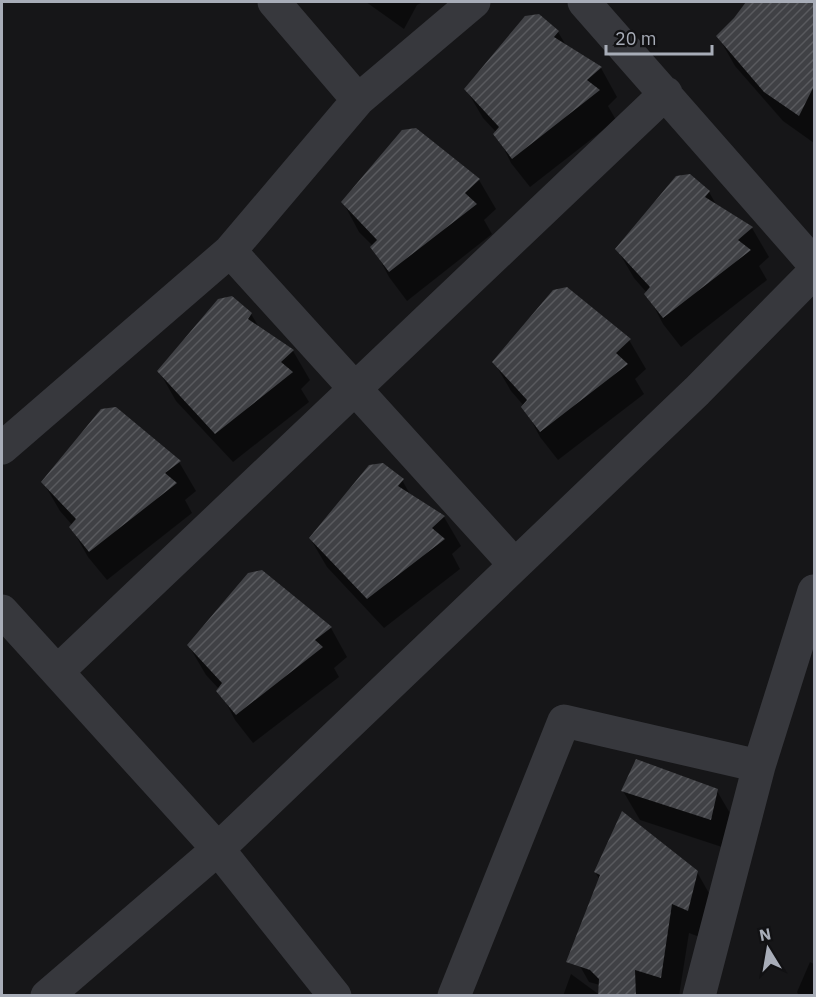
<svg xmlns="http://www.w3.org/2000/svg" width="816" height="997" font-family="'IBM Plex Sans',sans-serif">
<style>
.shadow{fill:#0007}
.building{fill:url(#building-hatch)}
.lines{fill:none;stroke-linecap:round;stroke-linejoin:round}
.minor{stroke:#37383d;stroke-width:33}
</style>
<defs>
<pattern id="building-hatch" width="6" height="6" patternUnits="userSpaceOnUse" patternTransform="scale(1.5)"><rect width="6" height="6" fill="#404145"/><path d="M-1 1l2-2M0 6l6-6M5 7l2-2" fill="none" stroke="#595a5e"/></pattern>
</defs>
<rect width="100%" height="100%" fill="#161618"/>
<path class="shadow" d="M366 2H423L417 5 404 29Z
M747 2H814V143L783 121 735 66 718 36 736 19Z
M558 32 567 47 601 68 617 97 608 106 616 120 530 187 511 163 496 132 483 118 466 89Z
M479 180 496 209 484 220 492 234 407 301 389 277 373 246 359 232 343 202Z
M709 192 717 206 752 228 769 257 759 266 767 280 681 347 663 324 647 293 634 278 617 249Z
M232 298 251 314 260 329 293 351 310 380 301 389 309 402 233 462 176 401 159 371Z
M629 340 646 369 635 379 644 394 558 460 540 437 524 406 511 391 494 362Z
M115 409 179 462 196 491 185 500 192 513 107 580 88 557 71 527 73 526 60 511 43 482Z
M402 480 411 496 444 517 461 546 452 554 460 569 384 628 327 567 310 538Z
M331 628 347 657 334 668 339 677 253 743 235 720 219 689 206 675 189 646Z
M623 791H717L734 820 728 849 640 820Z
M595 872H697L714 902 705 939 689 933 679 996H639L589 982 572 952 600 880Z
M810 962 814 964V996H799L797 992Z
M571 974 601 996H563Z"/>
<path class="building" d="M746 2H814V86L799 116 764 92 716 36 734 18Z
M539 14 559 31 554 37 602 67 587 80 600 90 512 159 493 134 499 127 464 89 525 16Z
M416 128 480 179 465 193 477 204 389 272 370 247 377 240 341 202 402 130Z
M690 174 710 191 705 197 753 227 738 240 751 250 663 318 644 294 650 287 615 249 676 176Z
M567 287 631 339 616 353 628 364 540 432 521 407 527 400 492 362 553 290Z
M232 296 252 313 248 319 294 350 281 362 293 372 215 434 157 371 218 299Z
M116 407 181 461 165 473 177 483 89 552 69 527 76 519 41 482 101 409Z
M383 463 404 479 398 486 445 516 432 528 445 539 367 599 309 538 369 465Z
M262 570 332 627 315 640 323 647 236 715 216 691 222 683 187 645 248 573Z
M636 759 718 789 711 820 621 791Z
M622 811 698 871 688 911 672 904 661 978 635 970 636 996H598L599 979 590 970 566 962 600 875 594 872Z"/>
<g class="lines">
<path class="minor" d="M584 2 814 264
M358 100 474 2
M230 251 515 565
M2 448 230 251 358 100 274 2
M2 611 218 849 335 996
M58 671 666 93
M47 996 218 849 697 391 814 272
M454 996 564 721 759 766
M699 996 759 766 814 591"/>
</g>
<rect width="816" height="997" fill="none" stroke="#a8adb8" stroke-width="6"/>
<g transform="translate(768 949) rotate(349)" stroke="#111113" stroke-width="4.5" paint-order="stroke">
<path d="M0-4.5L10 22L0 15L-10 22Z" fill="#a8adb8"/>
<text y="-9" font-size="16" font-weight="bold" text-anchor="middle" fill="#a8adb8">N</text>
</g>
<path d="M606 45v9h106v-9" fill="none" stroke="#a8adb8" stroke-width="3"/>
<text x="615" y="45" font-size="18" fill="#a8adb8" stroke="#111113" stroke-width="4.5" paint-order="stroke">20 m</text>
</svg>
